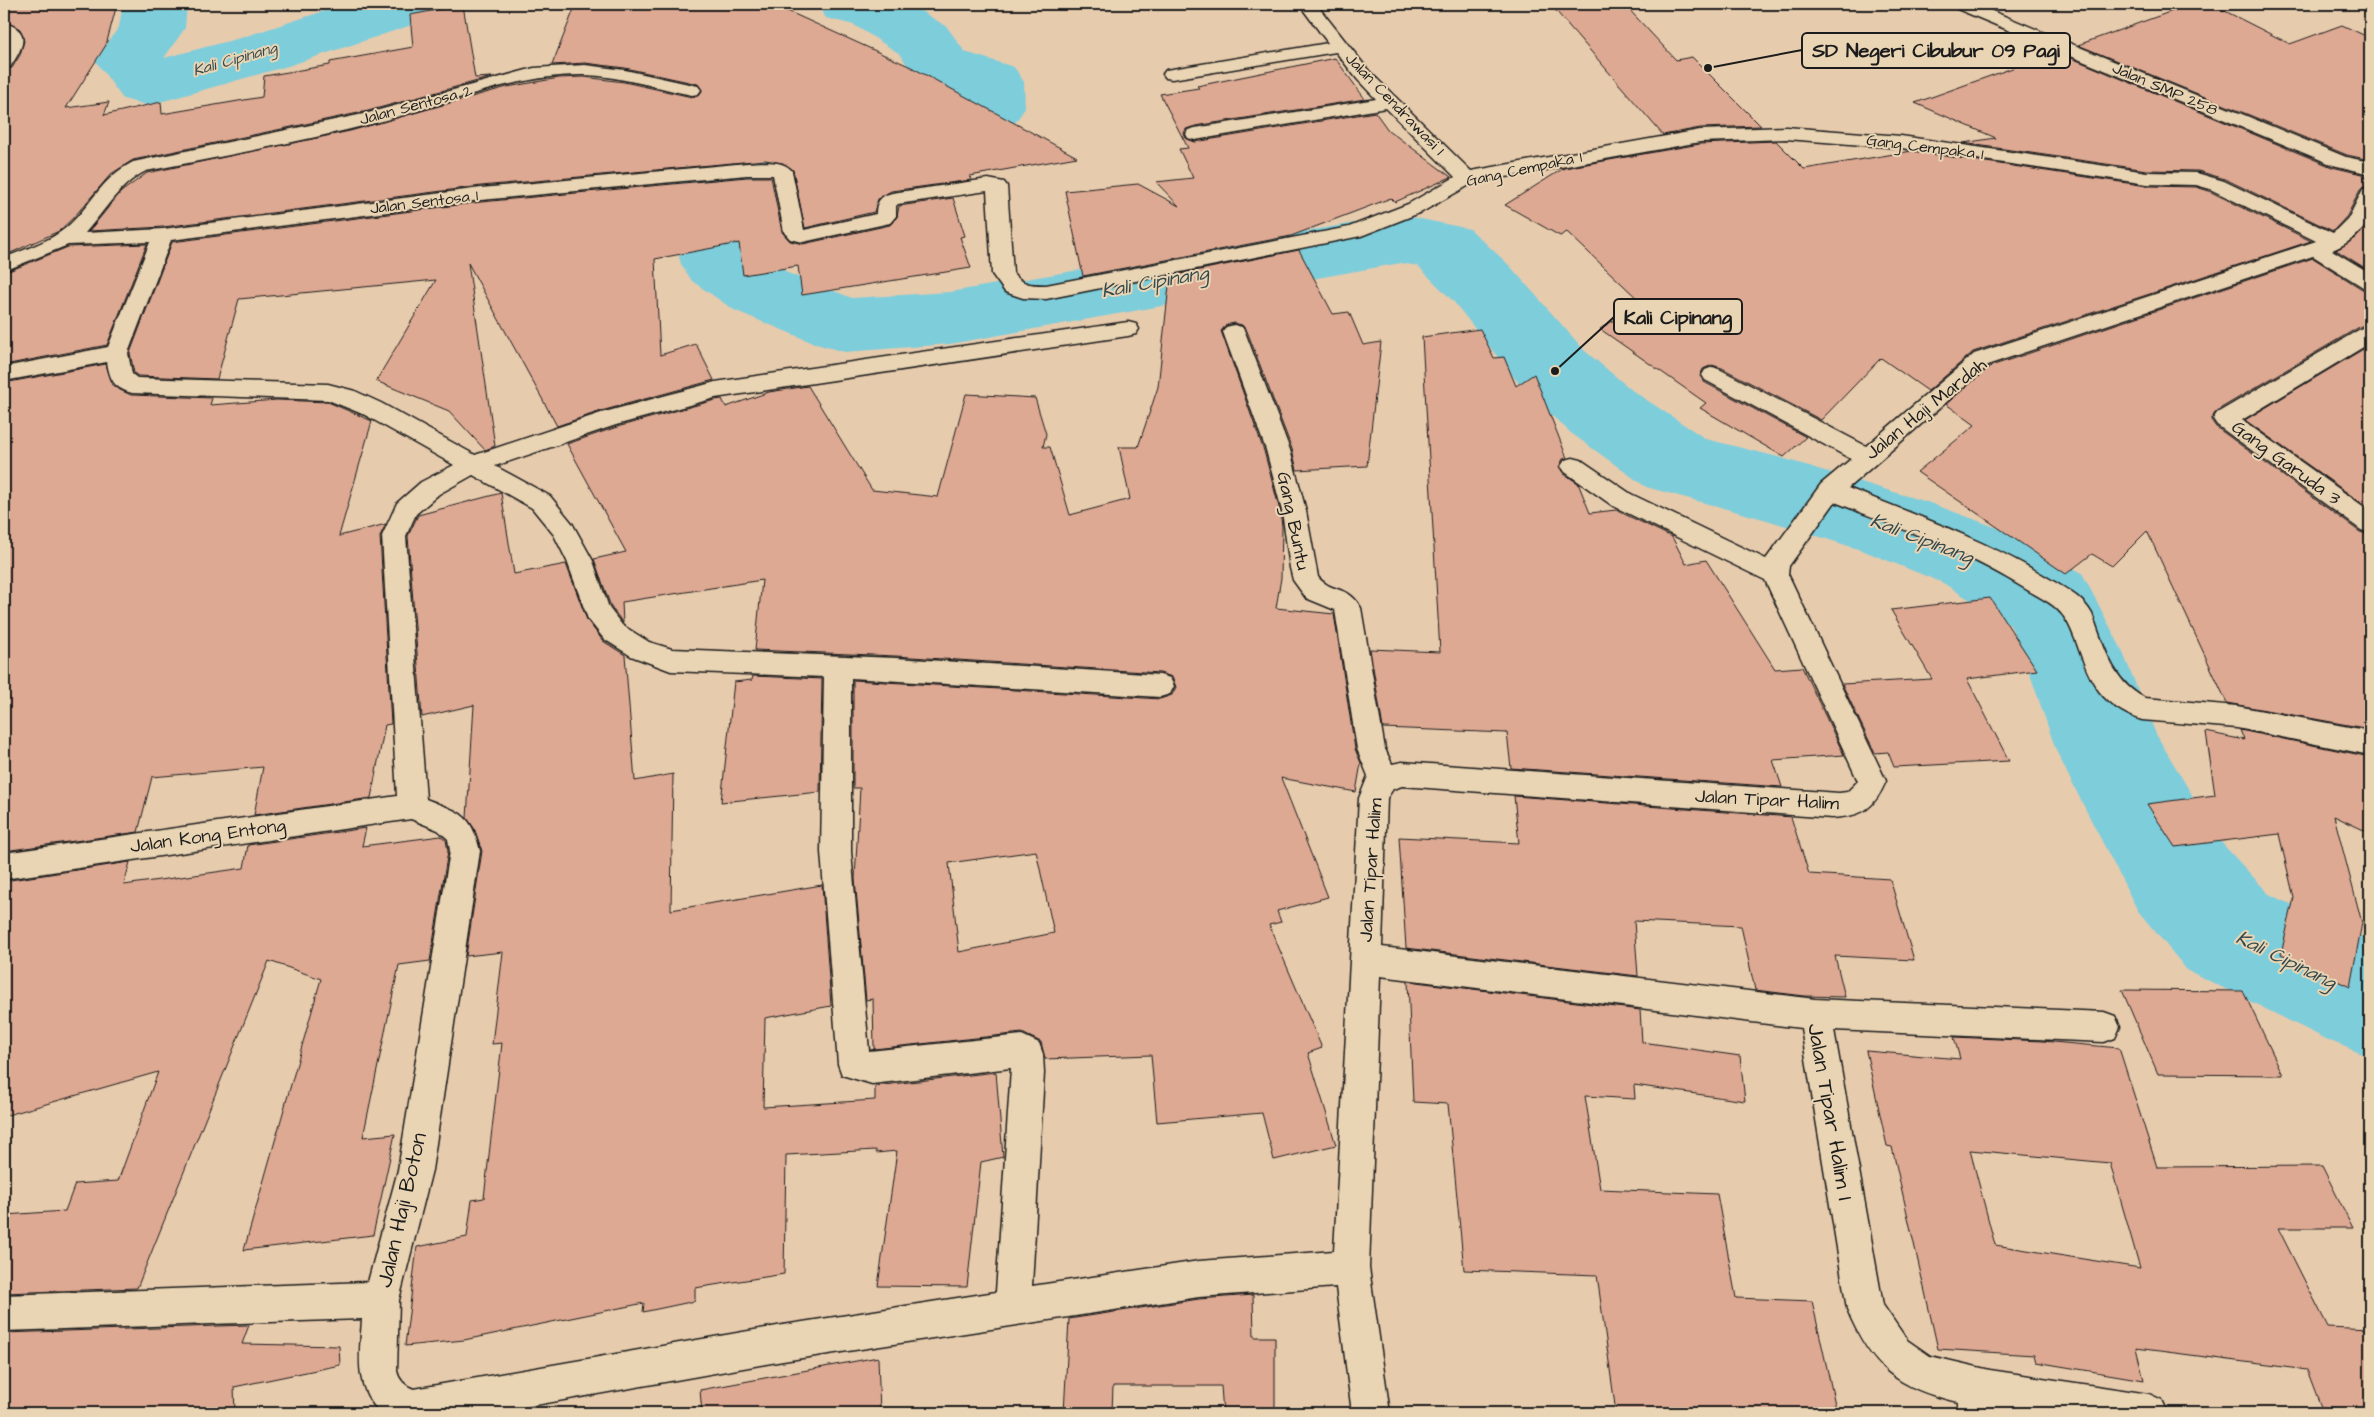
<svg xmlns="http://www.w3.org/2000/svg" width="2374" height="1417" font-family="'Architects Daughter',sans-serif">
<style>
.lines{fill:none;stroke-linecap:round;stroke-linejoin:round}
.river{fill:#7ecddb;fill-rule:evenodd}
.building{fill:#dea993;stroke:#1c1c1c;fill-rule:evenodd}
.minor-casing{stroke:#1c1c1c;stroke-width:3}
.minor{fill:#e9d4b3;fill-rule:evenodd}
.labels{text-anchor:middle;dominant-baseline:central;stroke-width:4;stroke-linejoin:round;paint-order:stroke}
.far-water-label{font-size:16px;font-style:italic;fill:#34484c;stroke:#e9d4b3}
.far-street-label{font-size:16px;fill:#1c1c1c;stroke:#e9d4b3}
.street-label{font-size:19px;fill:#1c1c1c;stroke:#e9d4b3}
.water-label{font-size:20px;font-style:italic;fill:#34484c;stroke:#e9d4b3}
.near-street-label{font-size:22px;fill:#1c1c1c;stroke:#e9d4b3}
.leader{fill:none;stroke:#1c1c1c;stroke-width:2}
.callout-dot{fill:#1c1c1c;stroke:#e9d4b3;stroke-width:2}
.callout{fill:#e9d4b3;stroke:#1c1c1c;stroke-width:2}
.callout-label{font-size:20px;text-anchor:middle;font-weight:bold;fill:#1c1c1c}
</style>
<rect width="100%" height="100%" fill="#e7cbad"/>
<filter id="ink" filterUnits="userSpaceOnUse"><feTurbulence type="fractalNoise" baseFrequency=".02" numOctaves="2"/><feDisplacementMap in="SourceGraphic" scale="10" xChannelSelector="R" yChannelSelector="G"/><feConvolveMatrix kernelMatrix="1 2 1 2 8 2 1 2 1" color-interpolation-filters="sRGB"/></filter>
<g filter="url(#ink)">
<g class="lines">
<path class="river" d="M123 4H187L185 28 164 58 240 38 346 4H442L433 18 288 66 171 99 147 105 123 99 95 60 119 27Z
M817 4H910L947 27 965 52 1014 67 1024 82 1025 108 1015 123 987 144 962 150 854 174 810 173 774 163 745 185 742 207 756 252 790 274 852 298 950 292 1401 215 1470 229 1509 265 1585 351 1633 391 1706 439 1782 458 1930 503 2011 533 2082 573 2121 648 2156 734 2218 839 2269 894 2370 940V1057L2328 1040 2187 970 2138 911 2071 781 2056 750 2021 648 2010 625 1943 583 1864 551 1767 520 1646 487 1571 433 1525 391 1453 301 1418 266 1401 263 950 344 845 352 816 344 734 310 692 281 681 264 666 207 672 176 683 160 729 129 754 122 781 119 817 129 854 130 939 113 955 100V93L917 80 900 54 854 25 826 18Z"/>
</g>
<path class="building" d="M4 4H117L106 45 66 108 109 102 104 115 161 102 162 114 262 97 264 76 330 65V62L413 47 410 15 463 5 475 78 492 77 368 111 133 160 111 174 74 217 59 231 4 256V70L12 68 20 55 24 41 20 29 4 21Z
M576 4H772L911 67 1077 157 970 176 971 180 891 191 878 199 874 212 805 228 793 170 783 163 765 160 481 186 163 227 89 231 121 192 147 173 350 131 507 87 559 78 584 77 624 82 692 97 698 96 702 91 698 84 625 68 585 63 552 65Z
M1550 4H1624L1676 60 1692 57 1761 126 1700 128 1663 135Z
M2192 4H2211L2290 44 2342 25 2370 38V160L2347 155 2078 45Z
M2057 52 2332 167 2370 176V185L2361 188 2347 216 2333 231 2225 179 2198 171 2147 170 1963 143 1996 138 1915 103Z
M1335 58 1365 99 1195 126 1186 129 1184 133 1186 139 1195 142 1375 112 1388 130 1451 177 1395 202 1391 198 1291 236 1083 276 1065 191 1138 184 1179 206 1156 182 1193 178 1179 149 1188 148 1160 94 1199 88 1197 86Z
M1776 141 1804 169 1912 151 2147 186 2196 187 2209 191 2311 241 1973 352 1928 391 1881 358 1821 420 1722 368 1712 365 1703 369 1700 376 1704 382 1806 437 1784 457 1700 408 1706 403 1600 329 1641 302 1567 232 1560 236 1505 205 1564 168 1700 144Z
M747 177H771L782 232 790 241 803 244 890 225 897 217 899 206 953 198 965 236 960 237 971 268 802 295 798 266 743 275 739 243 655 259 660 355 696 344 714 380 601 411 557 426 468 263 495 446 485 450 449 411 376 381 436 280 239 299 217 379 138 376 134 373 130 353 172 242 481 202Z
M2370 220V271L2336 250 2356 238Z
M147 244 107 345 4 365V273L68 247Z
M1299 250 1333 314 1349 312 1363 345 1381 342 1367 466 1297 470 1292 449 1247 331 1242 325 1234 323 1226 325 1221 331 1264 451 1280 511 1282 526 1281 578 1276 608 1334 614 1355 749 1361 763 1356 792 1281 778 1328 897 1277 911 1281 922 1269 925 1322 1048 1308 1053 1336 1145 1274 1160 1262 1113 1157 1122 1151 1055 1045 1059 1041 1042 1022 1033 874 1049 873 999 866 1000 855 879 860 788H853V680L1160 699 1172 695 1176 687 1172 677 1160 673 896 656 755 650 762 580 622 602 623 623 611 607 594 559 626 552 567 444 617 427 715 400 722 399 726 407 769 392 808 386 872 490 938 497 966 394 1035 398 1046 434 1043 447H1050L1070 515 1130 499 1119 447H1138L1158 387 1170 276ZM1036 851 1054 933 959 952 949 863Z
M2313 258 2362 289 2370 291V324L2361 326 2216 411 2211 420 2216 427 2360 532 2370 535V729L2227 703 2147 531 2112 566 2092 554 2066 574 1917 472 1975 425 1946 404 1991 366Z
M1480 329 1494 358 1504 357 1516 386 1534 374 1567 458 1563 459 1559 467 1564 474 1578 483 1590 513 1616 510 1672 537 1686 564 1706 560 1775 669 1802 667 1844 755 1773 760 1782 787 1511 768 1507 733 1383 728 1370 649 1440 652 1422 337Z
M2370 345V509L2245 420Z
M106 364 112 384 120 390 131 395 212 398 210 405 277 400 328 402 372 421 339 536 386 524 380 536 391 724 385 725 371 798 254 815 263 767 152 777 138 832 4 851V383Z
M501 493 514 574 566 564 587 620 603 641 625 655 635 781 673 774 671 910 822 885 831 1006 765 1018 763 1107 875 1100V1086L996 1072 1003 1157 981 1162 967 1287 878 1286 897 1151 876 1153V1150L786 1155 784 1274 695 1288V1301L643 1312 644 1303 464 1340 405 1346 417 1247 467 1237 472 1200 484 1198 502 1043 492 1044 503 952 466 956 482 851 474 828 467 818 474 705 422 717 408 536 418 515Z
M1990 598 2037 670 1967 679 2009 761 1894 767 1888 752 1875 753 1842 684 1932 679 1891 610Z
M753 676 822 679 820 792 721 802 734 682 752 680Z
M2240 730 2370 757V833L2334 816 2362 923 2350 987 2281 954 2294 898 2279 834 2175 847 2147 804 2215 795 2206 732 2244 740Z
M1514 796 1791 817 1809 874 1890 879 1914 960 1835 956 1845 997 1805 996 1755 990 1741 926 1634 921 1638 976 1406 948 1399 837 1519 843Z
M366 828 362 846 441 836 446 840 448 851 430 961 399 965 363 1137 395 1134 373 1235 244 1250 321 979 269 961 137 1288 4 1293V1215L65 1211 75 1184 118 1181 158 1072 4 1116V881L130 862 124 885 244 868 248 845Z
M1408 981 1640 1010 1642 1042 1740 1056 1745 1101 1634 1085 1635 1099 1585 1096 1600 1189 1717 1194 1736 1298 1812 1301 1837 1413H1616L1597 1275 1464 1270 1448 1104 1413 1102Z
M2122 990 2243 991 2283 1075 2158 1074Z
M1954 1037 2042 1041 2119 1048 2157 1167 2322 1166 2353 1228H2278L2328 1327 2370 1329V1411L2321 1407 2307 1370 2136 1348 2144 1380 2036 1362 2034 1355 1938 1349 1892 1147 1887 1146 1866 1051 1960 1059ZM1970 1150 2110 1163 2140 1268 1995 1245Z
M1253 1295 1254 1337H1275V1413H1223L1221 1386H1113L1112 1413H1064L1069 1319 1199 1299Z
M249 1325 242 1344 339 1346 340 1365 234 1387 235 1413H4V1333Z
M878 1357 880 1413H702L700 1390Z"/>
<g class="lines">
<g class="minor-casing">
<path id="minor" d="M1299 4H1316L1369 71 1471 171 1700 130 1786 127 1901 136 2147 172 2197 173 2224 181 2333 233 2349 217 2363 189 2370 187C2370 196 2372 207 2370 216 2366 231 2346 245 2332 250L2370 273V289L2363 287 2313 256 1990 364 1848 488C1916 515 1985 540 2048 578 2064 588 2083 597 2092 614 2104 646 2112 682 2145 698L2237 706 2370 731V755L2237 728 2142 720C2101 706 2090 682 2077 644 2071 629 2068 619 2056 608 2047 600 2035 595 2024 588 1965 551 1899 528 1835 502L1789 566 1788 574 1886 781C1874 809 1863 816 1832 818L1402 786 1393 789 1387 798 1382 947 1815 999 2104 1012 2115 1016 2120 1027 2115 1038 2104 1042 1834 1030 1883 1305 1907 1340 1930 1356 1990 1370 2149 1394 2162 1400 2168 1413H2021L1996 1409V1413H1958V1402C1897 1388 1871 1367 1847 1309L1801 1028 1380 976 1369 1268 1390 1413H1352L1336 1287 1199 1297 783 1361 491 1413H381C353 1386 360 1354 362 1319L4 1331V1295L368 1282 398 1170 450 851 448 839 438 830 411 819 4 879V853L397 796 382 536 397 503 421 482 454 465 365 415 328 400 132 393C114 388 110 380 107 362L4 381V367L108 347 150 242 68 245 4 271V258C25 249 49 242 67 227 92 205 101 178 133 162L368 113 534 68 585 65 625 70 698 86 701 90 698 94 692 95C657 88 620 76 584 75 517 74 444 105 379 122 302 142 223 156 146 171 118 185 105 211 85 233L163 229 481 188 747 163C760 163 783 159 792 171L804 230 876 214C876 202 880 196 892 193L988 179 1004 182 1007 186 1013 273C1023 285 1031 285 1046 285L1349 227 1408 204 1455 177 1386 108 1195 140 1188 138 1186 134 1188 130 1195 128 1376 99 1357 79 1336 52 1172 79 1166 78 1163 74 1166 70 1328 43ZM1786 139 1901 148 2147 184 2196 185 2210 189 2316 241 1974 354 1866 446 1721 370 1713 367 1705 370 1702 375 1705 380 1851 459 1821 484 1766 559 1631 494 1581 460 1573 458 1565 460 1561 466 1565 472 1613 506 1765 580 1858 781 1847 792 1839 793 1402 762 1392 764 1385 749 1361 608C1348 584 1332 594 1318 577L1306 511 1290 450 1245 332 1242 327 1234 325 1226 327 1223 332 1266 450 1282 511 1290 568 1293 580 1306 598 1335 610 1357 749 1368 776 1359 798 1334 1251 1199 1261 1032 1286 1044 1073 1043 1054 1039 1043 1022 1035 869 1051 851 852V678L1160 697 1170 694 1174 686 1170 678 1160 675 896 658 672 649 649 642 622 625 609 608 593 561 572 523 550 496 495 466 616 425 715 398 1128 336 1136 334 1139 329 1136 324 1128 322 715 382 601 413 475 455 381 403 355 391 328 384 137 378 132 374 128 353 171 240 481 200 747 175H773L784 232 790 239 803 242 890 223 896 216V206L898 204 987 191 992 274 1005 292 1023 298 1046 299 1361 236 1422 212 1473 183 1700 142ZM473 475 532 508 554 535 567 561 588 619 604 639 631 656 671 671 824 677 821 852 838 1064 842 1075 872 1084 1011 1068 996 1292 783 1325 414 1389C405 1386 399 1380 397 1371L399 1300 432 1170 480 851C471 812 460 813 426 799L406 536 416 514 439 494Z
M1953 4H1975L2346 157 2370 162V174L2333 165 1955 8Z
M4 23C33 30 22 50 10 67L4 68Z
M2370 326V343L2242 420 2370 511V533L2361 530 2217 425 2213 419 2217 413 2362 328Z"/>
</g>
<use href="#minor" class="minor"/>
</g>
</g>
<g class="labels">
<g class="far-water-label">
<text transform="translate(235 59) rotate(-16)">Kali Cipinang</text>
</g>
<g class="far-street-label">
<text transform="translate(2165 89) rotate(23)">Jalan SMP 258</text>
<text transform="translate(1395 104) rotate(46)">Jalan Cendrawasi 1</text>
<text transform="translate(416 105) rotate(-15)">Jalan Sentosa 2</text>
<text transform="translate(1925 147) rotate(7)">Gang Cempaka 1</text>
<text transform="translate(1524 169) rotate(-12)">Gang Cempaka 1</text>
<text transform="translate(424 202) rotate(-7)">Jalan Sentosa 1</text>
</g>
<g class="street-label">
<text transform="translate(1926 409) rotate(-39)">Jalan Haji Mardah</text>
<text transform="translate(2286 463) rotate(36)">Gang Garuda 3</text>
<text transform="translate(1293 521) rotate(78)">Gang Buntu</text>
<text transform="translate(1767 800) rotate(3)">Jalan Tipar Halim</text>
<text transform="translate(208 836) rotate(-8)">Jalan Kong Entong</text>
<text transform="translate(1371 870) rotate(-86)">Jalan Tipar Halim</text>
</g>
<g class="water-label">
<text transform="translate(1155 282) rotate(-10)">Kali Cipinang</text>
<text transform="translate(1922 539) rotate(21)">Kali Cipinang</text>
<text transform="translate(2286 960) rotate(26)">Kali Cipinang</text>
</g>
<g class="near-street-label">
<text transform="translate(1830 1112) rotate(80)">Jalan Tipar Halim I</text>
<text transform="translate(402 1210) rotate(-77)">Jalan Haji Boton</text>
</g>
</g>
<path class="leader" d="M1708 68L1802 50M1555 371L1614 317"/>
<g class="callout-dot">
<circle cx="1708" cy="68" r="5"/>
<circle cx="1555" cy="371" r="5"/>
</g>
<g class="callout">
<rect x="1802" y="33" width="268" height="35" rx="5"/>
<rect x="1614" y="299" width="128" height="35" rx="5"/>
</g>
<g class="callout-label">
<text x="1936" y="57">SD Negeri Cibubur 09 Pagi</text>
<text x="1678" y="324">Kali Cipinang</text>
</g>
<rect width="2374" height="1417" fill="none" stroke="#e9d4b3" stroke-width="20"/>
<rect x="10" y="10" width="2354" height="1397" fill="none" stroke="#1c1c1c" stroke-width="2" filter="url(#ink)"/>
</svg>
